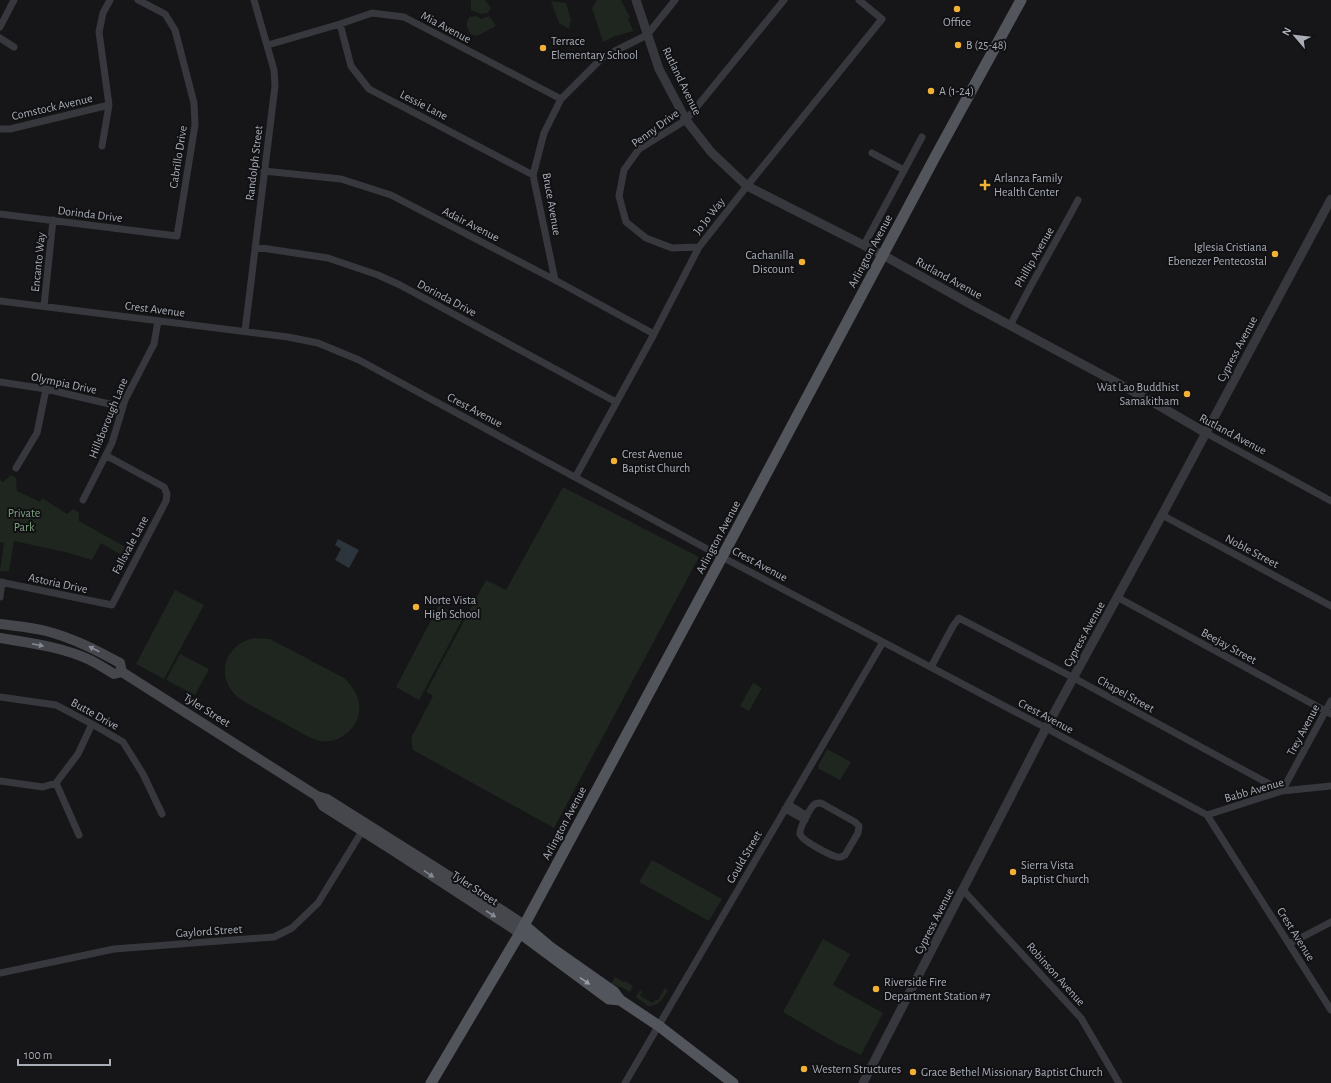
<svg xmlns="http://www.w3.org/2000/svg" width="1331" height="1083" font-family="'Alegreya Sans',sans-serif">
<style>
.green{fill:#1e261f}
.water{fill:#2c353c}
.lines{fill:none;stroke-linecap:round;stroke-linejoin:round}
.minor{stroke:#37383d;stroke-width:7}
.tertiary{stroke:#37383d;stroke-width:9}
.secondary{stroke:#45474d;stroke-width:10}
.primary{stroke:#53555c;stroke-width:11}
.oneway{fill:#858993}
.oneway2{fill:#979ba6}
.poi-dot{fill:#f2b134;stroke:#111113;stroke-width:1.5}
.labels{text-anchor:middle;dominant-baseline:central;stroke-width:4;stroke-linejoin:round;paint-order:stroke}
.poi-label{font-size:12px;fill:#a8adb8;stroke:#111113;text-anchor:start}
.street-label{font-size:12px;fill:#a8adb8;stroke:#111113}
.park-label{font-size:12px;fill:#7fa381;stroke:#111113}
</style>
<rect width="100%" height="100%" fill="#161618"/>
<path class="green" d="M471 0H485L491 8 488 13 481 14 471 10Z
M597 0H621L630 17 628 18 633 31 616 36 615 34V36L603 42 592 8Z
M551 1 566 3 571 20 569 29 559 23Z
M476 16 481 19 489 16 496 26 477 36 472 35C467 30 464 24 470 17Z
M11 475 16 478 17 491 40 502 42 498 67 514 73 509 79 513V521L129 549 125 557 101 543 92 560 65 552 14 541 9 571H0L4 543 0 542V480L3 482Z
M563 487 699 557 554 828 413 750 411 738 433 696 426 692 486 580 506 590Z
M175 590 204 605 164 679 136 664Z
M439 605 463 618 419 700 396 687Z
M254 638 270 639 344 678C354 687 361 699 359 713 356 730 338 744 321 741 310 739 300 732 291 727 274 718 257 709 240 699 214 679 223 645 254 638Z
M180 654 209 669 195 695 166 680Z
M753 683 762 688 749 711 740 706Z
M827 749 851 762 840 780 819 769 818 766Z
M652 860 722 899 709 921 639 882Z
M823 939 850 954 833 985 883 1013 861 1055 836 1043 783 1012Z
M615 977 624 982 625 981 633 986 630 992 623 988 611 984Z
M665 988 668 990C663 999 659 1006 648 1006L636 997 640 990 642 992 640 996 653 1003 655 1000H658Z"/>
<path class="water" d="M338 539 359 550 349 568 335 560 341 549 335 545Z"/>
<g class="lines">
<path class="minor" d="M340 24 351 66 369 89 533 175
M0 27 14 0
M0 38 14 47
M268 45 340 24 372 13 404 17 561 99
M0 129H10L109 105
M102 146 109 105 99 32 103 13 110 0
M872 153 904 170
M264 171 341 179 391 195 555 280 654 334
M0 214 177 236 195 125 194 103 175 30 165 14 138 0
M864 245 922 137
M255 247 328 258 378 275 400 285 616 402
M699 247 672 248 646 238 626 222 619 196 624 170 639 149 686 120 784 0
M555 280 533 175 544 133 561 99 603 57 647 35 675 0
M0 301 288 337 318 343 359 360 722 557 1046 728 1207 815 1331 1010
M44 306 53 220
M1010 326C1031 283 1056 242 1078 200
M245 331 275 86 274 70 254 0
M0 382 46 389 122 407
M1206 433 1331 501
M16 468 37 433 46 389
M576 476 654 334 699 247 747 186 882 19 859 0
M83 500 112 443 125 400 154 344 158 321
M1162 515 1331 606
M0 582 112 605 166 501 167 494 164 487 107 456
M0 597 2 582
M1117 597 1331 714
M931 667 953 626 959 618 1074 678 1282 791
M0 697 56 705 92 724 123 742 143 774 162 814
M0 781 43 787 56 783 78 754 92 724
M56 783 79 835
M1282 791 1331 701
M821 803 855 822 859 826 858 833 845 855C842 857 840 858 837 857 830 855 802 841 800 834 799 829 810 807 815 804 817 803 818 803 821 803Z
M788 804 807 816
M785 809 805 820
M1207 815 1282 791 1331 786
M963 890 1081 1018 1119 1083
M1289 944 1331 922
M0 973 114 949 274 937 292 928 318 903 364 828
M625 1083 883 642"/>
<path class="tertiary" d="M636 0 659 69 686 120 711 152 747 186 883 255 972 305 1151 401 1206 433
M863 1083 1046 728 1162 515 1331 199"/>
<path class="secondary" d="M0 624C15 626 31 627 46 631 73 638 96 650 120 663L122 672 317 796 327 799C393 841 459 881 524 925
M0 638C30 643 62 647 90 660 98 664 106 669 114 674L122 672
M317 796 323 806 394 851 520 933"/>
<path class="primary" d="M524 925 550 947 614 992 620 1000 659 1026 733 1083
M520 933 609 999 620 1000
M431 1083 520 933 722 557 935 157 1021 0"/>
</g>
<defs><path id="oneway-solid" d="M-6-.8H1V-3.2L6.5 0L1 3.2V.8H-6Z"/></defs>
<g class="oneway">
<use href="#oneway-solid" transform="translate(38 645) rotate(12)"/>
<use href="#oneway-solid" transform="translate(94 649) rotate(-153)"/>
<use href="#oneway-solid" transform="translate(429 874) rotate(34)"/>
<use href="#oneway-solid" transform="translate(491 914) rotate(33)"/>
</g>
<use class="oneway2" href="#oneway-solid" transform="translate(585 981) rotate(35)"/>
<g class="poi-dot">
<circle cx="957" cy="9" r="4"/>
<circle cx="958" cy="45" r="4"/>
<circle cx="543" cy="48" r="4"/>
<circle cx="931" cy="91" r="4"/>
<path d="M983 179h4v4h4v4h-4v4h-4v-4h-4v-4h4z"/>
<circle cx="1275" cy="254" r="4"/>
<circle cx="802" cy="262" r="4"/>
<circle cx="1187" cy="394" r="4"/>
<circle cx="614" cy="461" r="4"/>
<circle cx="416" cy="607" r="4"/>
<circle cx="1013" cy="872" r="4"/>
<circle cx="876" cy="989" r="4"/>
<circle cx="804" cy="1069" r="4"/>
<circle cx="913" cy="1072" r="4"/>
</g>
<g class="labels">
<g class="poi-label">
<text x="957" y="22" text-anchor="middle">Office</text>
<text x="551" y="41">Terrace<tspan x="551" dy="14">Elementary School</tspan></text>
<text x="966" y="45">B (25-48)</text>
<text x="939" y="91">A (1-24)</text>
<text x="994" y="178">Arlanza Family<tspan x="994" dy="14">Health Center</tspan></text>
<text x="1267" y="247" text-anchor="end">Iglesia Cristiana<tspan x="1267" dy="14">Ebenezer Pentecostal</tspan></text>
<text x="794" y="255" text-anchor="end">Cachanilla<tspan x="794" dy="14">Discount</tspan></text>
<text x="1179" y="387" text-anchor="end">Wat Lao Buddhist<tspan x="1179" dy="14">Samakitham</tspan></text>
<text x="622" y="454">Crest Avenue<tspan x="622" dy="14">Baptist Church</tspan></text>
<text x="424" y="600">Norte Vista<tspan x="424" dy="14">High School</tspan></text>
<text x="1021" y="865">Sierra Vista<tspan x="1021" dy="14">Baptist Church</tspan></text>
<text x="884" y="982">Riverside Fire<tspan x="884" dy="14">Department Station #7</tspan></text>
<text x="812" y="1069">Western Structures</text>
<text x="921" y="1072">Grace Bethel Missionary Baptist Church</text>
</g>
<g class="street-label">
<text transform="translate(446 27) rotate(28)">Mia Avenue</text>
<text transform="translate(682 81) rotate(64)">Rutland Avenue</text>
<text transform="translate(424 105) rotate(27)">Lessie Lane</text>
<text transform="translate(52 107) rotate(-13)">Comstock Avenue</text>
<text transform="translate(655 128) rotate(-36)">Penny Drive</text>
<text transform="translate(178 157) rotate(-81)">Cabrillo Drive</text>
<text transform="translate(254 163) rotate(-83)">Randolph Street</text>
<text transform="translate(552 204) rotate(80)">Bruce Avenue</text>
<text transform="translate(90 214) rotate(7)">Dorinda Drive</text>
<text transform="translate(709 216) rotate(-52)">Jo Jo Way</text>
<text transform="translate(471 224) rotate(27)">Adair Avenue</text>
<text transform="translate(870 251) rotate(-62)">Arlington Avenue</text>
<text transform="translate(1034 257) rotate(-60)">Phillip Avenue</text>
<text transform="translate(38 262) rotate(-84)">Encanto Way</text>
<text transform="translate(949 278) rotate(29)">Rutland Avenue</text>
<text transform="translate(447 298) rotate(28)">Dorinda Drive</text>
<text transform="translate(155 309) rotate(7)">Crest Avenue</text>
<text transform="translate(1237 349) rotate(-62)">Cypress Avenue</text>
<text transform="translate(64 383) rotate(12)">Olympia Drive</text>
<text transform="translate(475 410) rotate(28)">Crest Avenue</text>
<text transform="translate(108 418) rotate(-68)">Hillsborough Lane</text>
<text transform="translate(1233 434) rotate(28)">Rutland Avenue</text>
<text transform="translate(718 537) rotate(-62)">Arlington Avenue</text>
<text transform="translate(130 545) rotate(-62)">Fallsvale Lane</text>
<text transform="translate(1252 551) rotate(28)">Noble Street</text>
<text transform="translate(760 564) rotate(28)">Crest Avenue</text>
<text transform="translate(58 583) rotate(12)">Astoria Drive</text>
<text transform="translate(1084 634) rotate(-61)">Cypress Avenue</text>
<text transform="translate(1229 646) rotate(29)">Beejay Street</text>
<text transform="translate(1126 694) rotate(29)">Chapel Street</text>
<text transform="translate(207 710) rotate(32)">Tyler Street</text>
<text transform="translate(95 714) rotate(29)">Butte Drive</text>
<text transform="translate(1046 716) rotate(28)">Crest Avenue</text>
<text transform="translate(1303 730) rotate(-62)">Trey Avenue</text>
<text transform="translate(1254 790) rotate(-16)">Babb Avenue</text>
<text transform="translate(564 823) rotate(-62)">Arlington Avenue</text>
<text transform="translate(744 857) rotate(-60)">Gould Street</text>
<text transform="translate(475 888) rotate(33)">Tyler Street</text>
<text transform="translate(934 921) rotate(-63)">Cypress Avenue</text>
<text transform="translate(209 931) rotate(-4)">Gaylord Street</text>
<text transform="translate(1296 934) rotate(58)">Crest Avenue</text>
<text transform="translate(1056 974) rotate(48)">Robinson Avenue</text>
</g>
<g class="park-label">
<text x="24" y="513">Private<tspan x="24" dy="14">Park</tspan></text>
</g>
</g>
<g transform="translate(1295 36) rotate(298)" stroke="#111113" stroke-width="3" paint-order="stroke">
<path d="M0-3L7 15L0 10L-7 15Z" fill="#a8adb8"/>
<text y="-6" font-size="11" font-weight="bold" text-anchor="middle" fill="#a8adb8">N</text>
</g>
<path d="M18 1059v6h92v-6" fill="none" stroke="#a8adb8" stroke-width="2"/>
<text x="24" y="1059" font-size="12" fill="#a8adb8" stroke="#111113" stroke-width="3" paint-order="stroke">100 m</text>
</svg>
